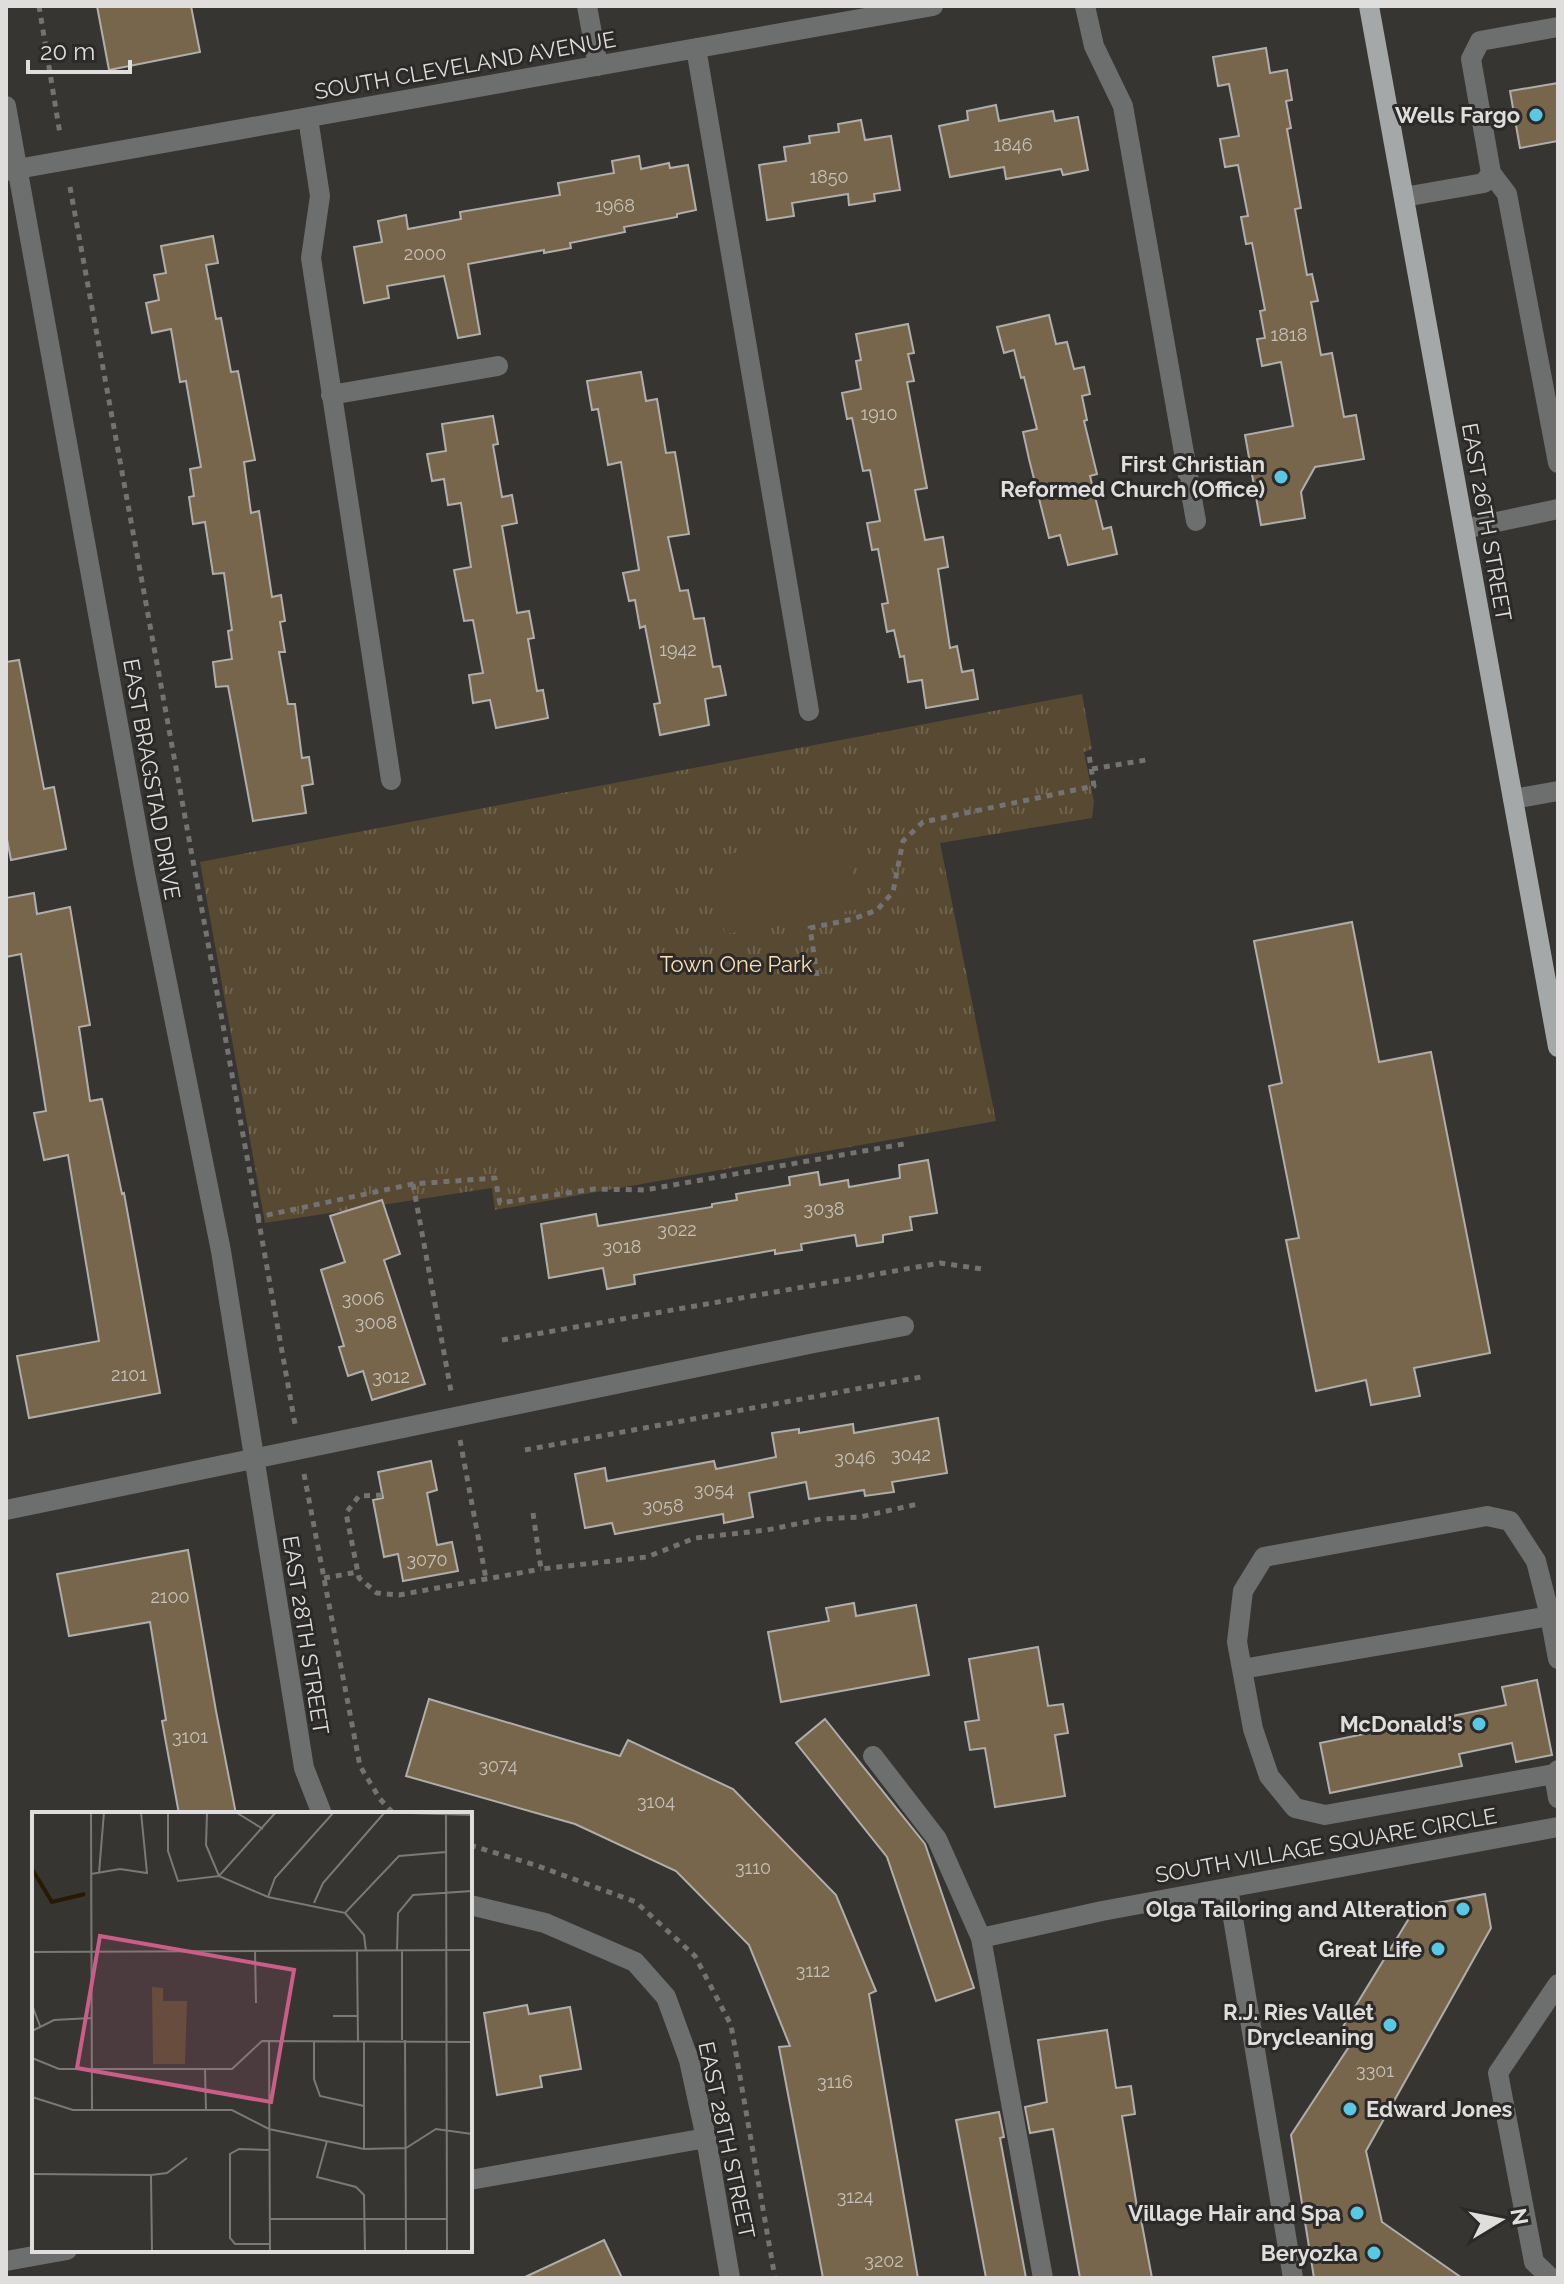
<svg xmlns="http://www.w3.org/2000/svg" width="1564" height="2284" font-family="Raleway,sans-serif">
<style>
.park{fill:url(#park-tufts)}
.garden{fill:#584932}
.building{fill:#77664b;stroke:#b0aeab;stroke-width:2}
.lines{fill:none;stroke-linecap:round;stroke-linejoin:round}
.path{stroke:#747371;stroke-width:5;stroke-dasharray:6 6;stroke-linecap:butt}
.minor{stroke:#6d6f6f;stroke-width:20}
.major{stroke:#a5a8a9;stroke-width:20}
.poi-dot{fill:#59c8e5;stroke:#2c2a28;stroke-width:3}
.labels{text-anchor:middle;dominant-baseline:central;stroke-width:6;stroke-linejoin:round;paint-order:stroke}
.number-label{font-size:18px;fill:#c5c0b8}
.street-label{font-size:22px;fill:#dfdedc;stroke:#2c2a28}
.poi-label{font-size:22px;font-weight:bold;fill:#dfdedc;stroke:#2c2a28;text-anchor:end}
.park-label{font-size:22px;fill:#fadfb7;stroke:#2c2a28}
.inset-river{fill:none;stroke:#281a02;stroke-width:4}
.inset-road{fill:none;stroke:#7a7976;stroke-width:2}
.view{fill:#cc5d88;fill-opacity:0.15;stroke:#cc5d88;stroke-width:4}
.inset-edge{fill:none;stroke:#dfdedc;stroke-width:4}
</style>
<defs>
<pattern id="park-tufts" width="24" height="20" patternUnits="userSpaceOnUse" patternTransform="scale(2)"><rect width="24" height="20" fill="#584932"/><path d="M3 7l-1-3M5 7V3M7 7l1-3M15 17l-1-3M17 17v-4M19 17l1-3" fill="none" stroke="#70634f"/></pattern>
</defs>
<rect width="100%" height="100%" fill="#363532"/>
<path class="park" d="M1082 694 1092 749 1084 752 1094 802 1092 818 940 843 996 1121 495 1210 492 1188 265 1223 200 862Z"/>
<path class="garden" d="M844 830 858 909 725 934 712 858Z"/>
<path class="building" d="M97 6H191L200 52 109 70Z
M1266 48 1270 73 1287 70 1292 100 1286 101 1291 128 1287 129 1301 208 1295 209 1307 275 1312 274 1318 301 1311 302 1321 355 1332 353 1344 417 1356 415 1364 459 1315 467 1301 492 1305 518 1261 525 1245 435 1293 426 1281 362 1262 366 1257 339 1265 338 1260 311 1265 310 1252 243 1246 244 1241 217 1248 216 1238 165 1225 167 1220 139 1239 136 1229 84 1218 86 1213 57Z
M1558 83V141L1520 148 1510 91Z
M996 105 999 121 1053 111 1055 121 1078 117 1088 170 1063 175 1061 169 1006 179 1004 167 950 177 939 126 968 120 967 111Z
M861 120 865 140 891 136 900 190 874 194 875 201 849 205 848 194 792 203 794 216 767 220 759 165 786 161 784 147 810 143 809 136 839 132 838 124Z
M639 156 641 169 669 163 670 168 688 165 696 210 677 214V217L624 227 625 232 570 243 571 248 544 253V250L468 264 480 334 458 338 444 276 387 286 389 298 364 303 354 247 382 242 378 221 406 215 408 229 461 219 460 212 560 195 558 183 614 173 612 161Z
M213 236 218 263 206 265 216 319 221 318 231 372 238 371 255 460 244 462 251 513 259 511 272 597 281 595 285 621 280 622 285 652H279L288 704H295L302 758 309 757 313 784 302 786 306 813 253 821 228 686 216 687 213 662 232 659 228 631 232 630 224 573 213 574 205 522 193 524 189 497 194 496 190 469 201 467 186 381 180 382 171 329 152 333 146 303 159 300 154 275 166 273 161 246Z
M1049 315 1056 344 1067 342 1074 369 1084 367 1090 394 1082 396 1087 420 1084 421 1097 474 1090 476 1103 529 1111 527 1117 554 1068 565 1060 535 1049 538 1029 459 1023 432 1037 429 1024 377 1021 378 1014 350 1004 353 997 327Z
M908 324 914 353 908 354 914 381 907 382 927 488 915 490 925 540 943 537 948 567 938 569 950 648 957 646 962 672 973 670 978 699 926 708 922 680 908 682 904 656 900 657 894 630 887 632 882 604 888 603 878 549 872 550 867 523 880 521 870 470 863 471 852 418 847 419 842 393 861 389 856 361 861 360 856 334Z
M641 372 646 401 657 399 666 453 675 452 689 534 668 537 680 591 688 590 694 619 704 618 713 667 720 666 726 695 705 699 709 725 660 735 654 704 660 703 645 626 640 628 635 600 629 601 623 573 639 570 621 462 608 465 598 409 592 410 587 381Z
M493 416 498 444 493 445 502 497 512 495 517 523 502 526 517 613 529 611 534 638 528 639 537 691 543 690 548 718 496 728 490 700 473 703 469 675 483 673 473 620 464 621 454 570 471 567 461 503 448 505 444 479 432 481 427 454 446 451 442 424Z
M19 660 44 789 54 787 66 849 11 860 6 834V662Z
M34 893 37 914 70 907 90 1025 79 1027 90 1101 102 1099 122 1194 124 1193 160 1393 29 1418 17 1356 99 1341 68 1155 44 1160 34 1113 46 1111 21 954 6 957V898Z
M1352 922 1379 1062 1431 1052 1490 1353 1414 1368 1420 1396 1371 1405 1366 1380 1316 1391 1286 1240 1299 1238 1269 1086 1282 1083 1254 941Z
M928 1160 937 1213 910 1217 912 1230 883 1235V1242L857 1246 855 1235 801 1244 802 1250 775 1254V1250L634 1275 635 1284 607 1289 603 1268 549 1278 541 1224 596 1214 598 1226 712 1207V1204L737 1200 736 1194 790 1185 789 1177 818 1172 820 1185 848 1180 849 1187 900 1178 899 1165Z
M382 1200 400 1254 384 1260 425 1384 372 1400 363 1371 348 1376 339 1347 344 1346 321 1270 345 1262 330 1216Z
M938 1418 947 1473 892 1482 894 1492 865 1496 864 1490 809 1499 806 1482 749 1493 753 1517 724 1523 723 1514 615 1534 612 1523 585 1528 575 1474 605 1468 607 1481 714 1461 716 1469 776 1457 772 1433 799 1429V1433L853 1424 854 1433Z
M431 1461 437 1490 427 1493 437 1545 452 1542 458 1571 403 1581 398 1554 384 1557 373 1500 383 1498 378 1472Z
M188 1550 216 1711 236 1814H179L162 1721 166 1720 150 1622 69 1636 57 1574Z
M854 1603 856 1616 916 1605 929 1675 781 1702 768 1632 829 1621 826 1608Z
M1038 1647 1048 1706 1063 1704 1068 1733 1055 1735 1065 1796 995 1807 985 1748 970 1750 965 1722 979 1720 969 1659Z
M1537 1680 1552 1755 1516 1762 1512 1743 1459 1754 1462 1766 1330 1793 1320 1743 1506 1705 1502 1687Z
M429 1699 620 1756 628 1740 733 1789 836 1895 876 1991 869 1994 918 2278H823L779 2047 790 2046 749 1945 676 1871 575 1824 406 1776Z
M825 1719 925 1844 974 1988 936 2001 887 1857 796 1743Z
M1485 1894 1491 1928 1366 2151 1382 2222 1462 2278H1314L1291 2135 1352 2042 1341 2030 1416 1907Z
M527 2005 529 2014 570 2007 581 2069 540 2076 542 2087 497 2095 484 2013Z
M1107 2030 1116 2088 1131 2086 1135 2114 1122 2116 1139 2219H1141L1152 2278H1080L1053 2129 1030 2133 1025 2107 1047 2102 1038 2040Z
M999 2112 1004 2137 1000 2138 1026 2278H986L956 2120Z
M604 2240 622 2278H523Z"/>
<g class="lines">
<path class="path" d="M39 6 60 134
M70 187 258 1217 413 1184 495 1178 500 1203 594 1189 645 1190 909 1143
M1092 769 1146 760
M817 976 810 928 853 919 877 910 893 892 903 841 923 822 1094 786 1089 755
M413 1184 451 1391
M258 1217 295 1424
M502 1340 940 1263 982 1269
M460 1440 486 1579
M525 1450 921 1377
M304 1474 360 1766 380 1799 394 1814
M382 1495 359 1496 346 1513 359 1578 377 1593 399 1595 541 1569
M533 1513 541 1569 647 1557 695 1538 767 1530 821 1519 860 1517 918 1504
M324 1578 358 1572
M470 1845 538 1866 636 1902 695 1956 731 2025 775 2278"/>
<path class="minor" d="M587 6 598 66
M1085 6 1094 46 1123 106 1196 521
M696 48 809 711
M6 106 145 873 221 1251 304 1768 322 1814
M308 118 320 196 311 258 391 780
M6 171 933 6
M1491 173 1507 194 1558 463
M1404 197 1484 183 1491 173 1471 59 1480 41 1558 27
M331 395 498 366
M1464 529 1558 509
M1513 799 1558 791
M6 1510 814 1343 904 1326
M1558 1615 1550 1616 1558 1659
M1242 1669 1550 1616 1536 1561 1510 1521 1487 1516 1264 1557 1243 1591 1237 1642 1253 1729 1269 1776 1295 1808 1325 1815 1554 1774
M873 1756 937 1839 981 1938
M1558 1770 1554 1774 1558 1798
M1228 1888 1293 2278
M470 1905 545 1923 635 1962 666 1997 689 2060 706 2138 730 2278
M470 2180 706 2138
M6 2261 67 2250
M1043 2278 981 1938 1102 1911 1558 1827
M1551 2278 1534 2262 1498 2073 1558 1984"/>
<path class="major" d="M1369 6 1558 1047"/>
</g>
<g class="poi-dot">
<circle cx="1536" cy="115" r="8"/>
<circle cx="1281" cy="477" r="8"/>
<circle cx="1479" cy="1724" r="8"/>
<circle cx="1463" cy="1909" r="8"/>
<circle cx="1438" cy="1949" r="8"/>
<circle cx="1390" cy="2025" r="8"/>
<circle cx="1350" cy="2109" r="8"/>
<circle cx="1357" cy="2213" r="8"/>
<circle cx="1374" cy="2253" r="8"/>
</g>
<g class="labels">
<g class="number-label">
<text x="1013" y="144">1846</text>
<text x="829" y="176">1850</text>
<text x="615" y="205">1968</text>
<text x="425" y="253">2000</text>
<text x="1289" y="334">1818</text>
<text x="879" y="413">1910</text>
<text x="678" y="649">1942</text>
<text x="824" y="1208">3038</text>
<text x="677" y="1229">3022</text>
<text x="622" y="1246">3018</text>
<text x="363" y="1298">3006</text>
<text x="376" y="1322">3008</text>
<text x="129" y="1374">2101</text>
<text x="391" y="1376">3012</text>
<text x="911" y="1454">3042</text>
<text x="855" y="1457">3046</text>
<text x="714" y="1489">3054</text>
<text x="663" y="1505">3058</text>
<text x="427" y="1559">3070</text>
<text x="170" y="1596">2100</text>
<text x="190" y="1736">3101</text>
<text x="498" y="1765">3074</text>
<text x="656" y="1801">3104</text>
<text x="753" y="1867">3110</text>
<text x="813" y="1970">3112</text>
<text x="1375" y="2070">3301</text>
<text x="835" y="2081">3116</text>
<text x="855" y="2196">3124</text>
<text x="884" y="2260">3202</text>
</g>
<g class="street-label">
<text transform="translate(465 65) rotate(-10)">SOUTH CLEVELAND AVENUE</text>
<text transform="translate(1487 522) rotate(80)">EAST 26TH STREET</text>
<text transform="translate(152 779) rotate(80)">EAST BRAGSTAD DRIVE</text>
<text transform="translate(306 1635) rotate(81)">EAST 28TH STREET</text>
<text transform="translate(1326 1845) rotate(-10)">SOUTH VILLAGE SQUARE CIRCLE</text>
<text transform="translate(727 2140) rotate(78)">EAST 28TH STREET</text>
</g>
<g class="poi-label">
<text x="1520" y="115">Wells Fargo</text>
<text x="1265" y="464">First Christian<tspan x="1265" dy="25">Reformed Church (Office)</tspan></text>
<text x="1463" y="1724">McDonald's</text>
<text x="1447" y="1909">Olga Tailoring and Alteration</text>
<text x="1422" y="1949">Great Life</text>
<text x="1374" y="2012">R.J. Ries Vallet<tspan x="1374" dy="25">Drycleaning</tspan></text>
<text x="1366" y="2109" text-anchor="start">Edward Jones</text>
<text x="1341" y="2213">Village Hair and Spa</text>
<text x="1358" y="2253">Beryozka</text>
</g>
<g class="park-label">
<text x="736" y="964">Town One Park</text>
</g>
</g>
<g transform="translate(32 1812)">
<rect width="440" height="440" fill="#363532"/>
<path d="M120 175 131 176V189H155L153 252H121Z" fill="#584932"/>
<path class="inset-river" d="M0 57 20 90 53 82"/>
<path class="inset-road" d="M59 0 60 298M136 0V39L146 69 187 64 236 85 313 101 367 44 414 40M347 0 440 3M414 0 415 440M136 1H205L231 17M175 1 174 33 187 64 244 0M67 61 72 0M59 62 88 57 115 61 109 0M236 85 243 66 302 0M282 91 291 71 353 0M313 101 332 123 334 139M223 139 224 191M325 139 326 229M365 139 366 101 381 83 440 79M370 139V228M0 140 440 138M0 158V193L8 214M301 204H326M0 219 22 208 59 206M237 228 238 440M373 228 374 440M282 229V267L288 284 332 294M332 229V337M0 246 27 257H200L230 229 440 230M173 257 174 298M0 285 41 298H200L237 317 332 337 374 336 404 317 440 322M295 329 285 365 324 375 332 383 333 440M237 338 207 337 198 342V426L203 432H238M0 362 119 363 120 440M119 363 135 361 155 346M238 407H415"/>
<path class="view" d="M68 124 262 158 239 290 45 256Z"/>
<rect width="440" height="440" class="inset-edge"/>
</g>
<rect width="1564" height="2284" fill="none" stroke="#dfdedc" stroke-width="16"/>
<g transform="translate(1500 2220) rotate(80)" stroke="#2c2a28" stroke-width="6" paint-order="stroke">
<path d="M0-6L14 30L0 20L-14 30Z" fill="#dfdedc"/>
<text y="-12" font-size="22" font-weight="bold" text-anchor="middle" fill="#dfdedc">N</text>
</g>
<path d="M28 60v12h102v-12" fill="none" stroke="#dfdedc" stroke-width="4"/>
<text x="40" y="60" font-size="24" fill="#dfdedc" stroke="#2c2a28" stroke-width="6" paint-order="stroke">20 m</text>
</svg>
